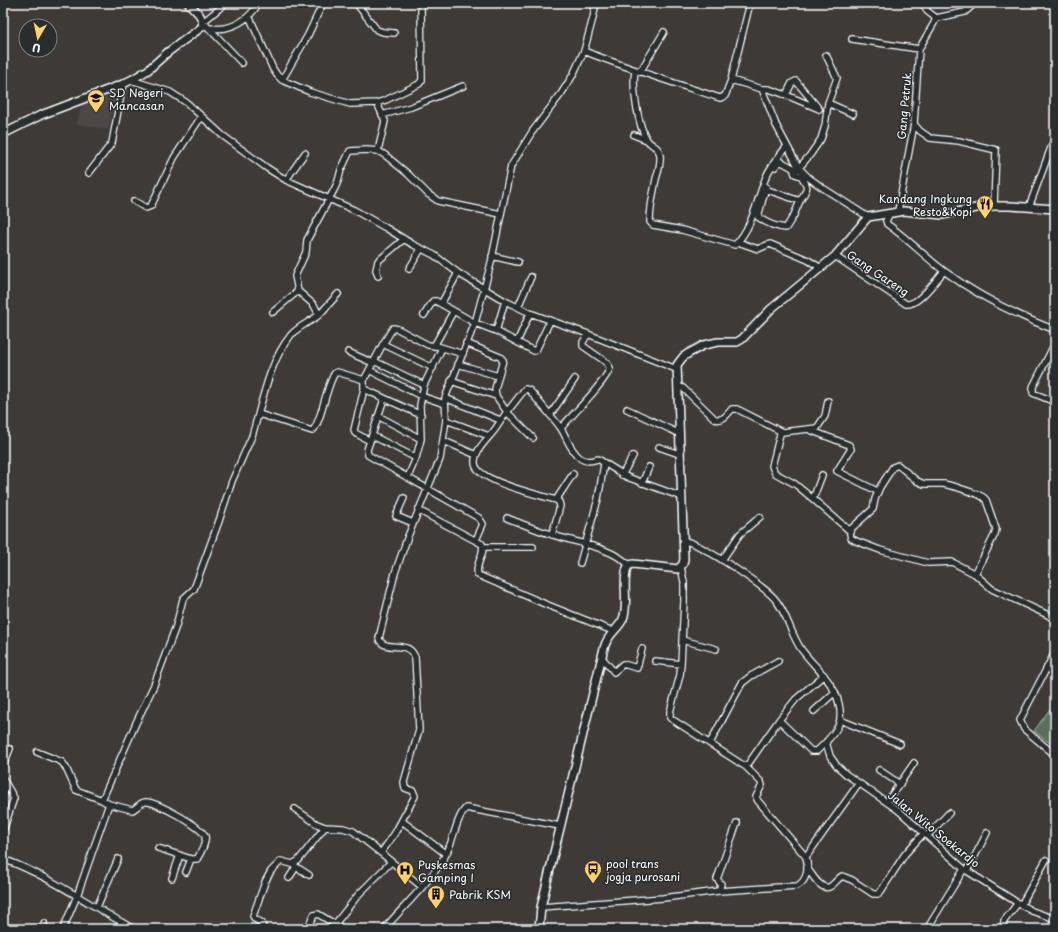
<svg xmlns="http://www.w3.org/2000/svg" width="1058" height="932" font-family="'Playpen Sans',sans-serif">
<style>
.built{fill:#4e4744}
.green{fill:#596f5b;stroke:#acb7ad}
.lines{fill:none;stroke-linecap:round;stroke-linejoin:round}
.minor-casing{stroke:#fff;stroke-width:8}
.tertiary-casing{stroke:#fff;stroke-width:10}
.minor{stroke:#2a2d2e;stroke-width:5.5}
.tertiary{stroke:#2a2d2e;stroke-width:7}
.labels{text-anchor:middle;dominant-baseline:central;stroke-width:3;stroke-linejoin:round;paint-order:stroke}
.poi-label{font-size:11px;fill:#fff;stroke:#2a2d2e;text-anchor:start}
.street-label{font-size:11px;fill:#fff;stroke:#2a2d2e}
</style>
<rect width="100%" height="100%" fill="#3d3a38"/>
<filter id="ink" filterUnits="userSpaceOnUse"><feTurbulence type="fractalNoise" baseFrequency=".025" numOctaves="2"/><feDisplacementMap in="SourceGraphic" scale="8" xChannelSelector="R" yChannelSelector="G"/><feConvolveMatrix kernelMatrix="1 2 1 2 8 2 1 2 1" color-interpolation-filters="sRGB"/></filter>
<g filter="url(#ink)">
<path class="built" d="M116 93 108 130 76 124 83 102Z"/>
<path class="green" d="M1055 702V747L1034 731Z"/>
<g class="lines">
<g class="minor-casing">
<path id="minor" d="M226 3 203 22 242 63
M356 3 377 30 383 32 394 33
M588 3 595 5
M249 16 273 69 277 75 282 80 310 92 350 104 377 103 386 100 419 84 422 80 421 3
M936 18 965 12 975 3
M209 28C214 28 220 29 225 28 240 25 251 16 259 3
M852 39 919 49
M584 51 593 18 596 3
M635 71C632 87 638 126 647 140 651 146 659 146 660 155 661 164 658 172 656 179 653 194 650 207 650 222L653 225 682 230 735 245C753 227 757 199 766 177 771 165 780 155 787 146
M640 72 664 32
M131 80 170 92 187 103 222 135 267 168 286 180 354 210 386 228 412 244 434 255 458 273 505 301 530 313 588 334 676 369
M282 80 308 35 323 3
M731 80 762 89 776 125 799 168 809 178 823 188 868 217
M762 89H769L786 95 792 83 796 81 819 109
M786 95 817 108
M377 103 385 121 378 151
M828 103 853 114
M382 115 411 107 463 86
M914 124 920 131 930 138 959 141 996 150 994 206
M634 135 647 140
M775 167 780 161 793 168 795 174 801 176
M797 170 810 155 821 139 825 126 828 103 837 78 826 55
M89 173 112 143 123 84
M286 180 305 153
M766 187 758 217C766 223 776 227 786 228L794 215 800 201
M765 189 800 201C807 188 810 189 801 176L804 174
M134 201 146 208 151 206 174 158 201 117
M1029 207 1055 137
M898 211 914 124 919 49 934 23 936 18 927 11 923 3
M890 213 886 221 887 224C907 238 924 256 944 271 978 296 1016 315 1055 330
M738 242 758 249 767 245 770 244 808 260 821 268
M492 256 518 262
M835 256 906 304C918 306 936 280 944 271
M409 269 421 249
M378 276 376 270 378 261 404 239
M441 304 458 273
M518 307 531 277
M273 312 298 291
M319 315 338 294
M424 315 433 301H436L475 323 496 331 534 351 536 350 550 321
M496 331 505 301
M517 342 530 313
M466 343 500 357 503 360 495 389 496 396 507 412C502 418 498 426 493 432 486 441 474 451 475 463 475 481 540 495 556 500L559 502 560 506 552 535
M1055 343 1033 387V393L1055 402
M383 344 433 368
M434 346 453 312
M348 352 373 363
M374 361 424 385
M458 364 498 376
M369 370 421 396 445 404
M451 381 496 396
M678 386 683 388 715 419C723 421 727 415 732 409H737L782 432
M364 389 421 415
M445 398 500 420
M384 399 367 450 368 455 479 518 483 524 476 540
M627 409 680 434
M258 415C265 388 273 357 291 335 299 326 310 322 319 315L314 305 298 291 295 276 306 252 307 240 335 188 338 181 341 170 350 151 367 150 378 151 385 155 408 174 428 194 438 201 501 214
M550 415 575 379
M378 416 421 439
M446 420 489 436
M561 428C572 415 605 383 610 368L606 362 583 346V342L588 334
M810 430 849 445 851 449 837 471 877 491
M373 436 416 458
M533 438 507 412 525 389 529 390 532 393C541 405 551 415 560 427 567 437 569 449 580 458 585 462 592 461 598 459L627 477 682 497
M370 441 355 433 354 430 364 389V380L383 344 393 328 398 329 428 345 437 346 463 354
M444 441 476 455
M659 447 679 454
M622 475 633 456
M822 475 813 499 851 532
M408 477 416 458 421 439 420 405 424 385 442 348
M642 483 649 467
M404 498 396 516 413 523
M813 499 795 484 775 473 772 466 780 434 782 432 817 428 825 416 828 401
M556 500 573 474
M418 510 482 544C486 554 474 564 478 575L545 604 613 631
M507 518C522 524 537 530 553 535 577 543 611 547 629 565
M684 541C699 542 762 585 774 598 787 612 790 633 801 649 814 667 834 681 839 704 843 722 838 729 826 742L830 756 837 766 847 775 898 810 964 869 1021 905 1032 911 1055 919
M483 547H533
M722 560 740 534 760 517
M580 563 598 499 604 464
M975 574 995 534 996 529 994 523 986 500 983 497 977 494 956 487 944 484H924L917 481 898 465 893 467 880 487 875 499 873 509 852 528 850 534 851 538 856 541 880 550 928 563 952 562 975 574 992 589 1048 615 1055 620
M682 640 716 649
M601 659 604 660 614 672 623 664 637 668 642 649
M655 661 681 664 684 601V582L681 567
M814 711 835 692
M779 720 811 751H817L826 742
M840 720 900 744
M710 743 742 683 751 676 778 661
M37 752 62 762 66 768 76 790 102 800 109 804 132 810C136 809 139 803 145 802 154 800 202 827 205 836 207 843 200 854 197 859H191L186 872
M1055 755 1024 729 1020 720 1055 652
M3 766 10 749
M746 767 779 720 796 699 824 675
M879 770 900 784
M3 779 14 798 3 831
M102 800 136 723 154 685 176 626 183 599 194 589 219 521 232 481 252 436 258 415H262L312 431C321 425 326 385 335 373L337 372 364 380
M887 802 914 763
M295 809 317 824 325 827 343 828 353 831 381 853
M402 821 446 854
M927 836 949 813
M158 848 191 859
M806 857 859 783
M3 859C50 876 91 906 134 929
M292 864 309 875
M807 868C812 874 820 890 829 887 834 885 837 879 842 876L852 880 873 894H878L881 891 905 854 924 833
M967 871 987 833
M172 878 180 855
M289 878 296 867
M422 887 381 853 395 833 415 796 413 791 405 788 404 782 419 730 415 657C413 653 410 649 406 648 398 645 381 649 379 638L395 573 408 536 440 459 446 420 445 398 475 323 491 263 511 166 532 132 561 94 573 75 584 51C629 69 674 83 720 98L725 96 731 80 750 3
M719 891 721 884 717 879 737 823
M1021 905 1046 860
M97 907 118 859
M541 907 663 898 719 891 797 886C807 881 809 868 806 857L758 801 756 797 762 785 761 782 746 767 670 718V712L680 675 681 664
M42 929 44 923
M63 929 77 896 109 804
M263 929 262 923 255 919 253 916 265 882 271 871 281 861 292 864 298 861 325 827
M307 929 314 915 318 914 343 929
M331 929 359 894 391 862
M384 929C405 905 429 883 445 856 453 844 456 817 466 808L560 826
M927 929 964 869
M1003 929 1004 921 1018 903"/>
</g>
<g class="tertiary-casing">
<path id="tertiary" d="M3 134 41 115 123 84 131 80 148 70 168 52 202 27C205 17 194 9 188 3
M539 929 541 907 552 861 604 648C608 633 618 630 623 619 629 604 622 584 627 568L629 565 633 564 678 569 683 564 684 559 677 365 683 357 689 353 704 345 718 342H737L742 339 771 309 835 256 868 217 904 211 942 215 981 207 994 206H1010L1055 209"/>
</g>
<use href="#minor" class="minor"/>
<use href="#tertiary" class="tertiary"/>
</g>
</g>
<defs>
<g id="school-pin" transform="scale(0.9)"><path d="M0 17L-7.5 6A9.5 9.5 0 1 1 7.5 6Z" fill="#ffd166" stroke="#2a2d2e"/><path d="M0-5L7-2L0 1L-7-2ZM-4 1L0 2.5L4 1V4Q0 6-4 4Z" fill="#111"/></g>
<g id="restaurant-pin" transform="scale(0.9)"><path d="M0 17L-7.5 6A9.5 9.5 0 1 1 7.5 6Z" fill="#ffd166" stroke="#2a2d2e"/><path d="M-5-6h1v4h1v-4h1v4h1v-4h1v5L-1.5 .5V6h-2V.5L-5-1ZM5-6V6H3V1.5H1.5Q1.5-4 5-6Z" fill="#111"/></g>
<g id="bus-pin" transform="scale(0.9)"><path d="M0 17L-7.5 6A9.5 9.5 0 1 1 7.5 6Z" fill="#ffd166" stroke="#2a2d2e"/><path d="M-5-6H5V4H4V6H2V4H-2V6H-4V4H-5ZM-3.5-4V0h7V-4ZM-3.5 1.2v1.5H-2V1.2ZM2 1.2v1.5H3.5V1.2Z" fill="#111"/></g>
<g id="hospital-pin" transform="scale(0.9)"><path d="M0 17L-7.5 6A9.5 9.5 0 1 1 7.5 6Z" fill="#ffd166" stroke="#2a2d2e"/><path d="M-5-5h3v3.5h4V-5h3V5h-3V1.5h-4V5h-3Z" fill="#111"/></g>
<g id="building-pin" transform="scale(0.9)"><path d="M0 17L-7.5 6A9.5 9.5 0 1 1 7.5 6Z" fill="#ffd166" stroke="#2a2d2e"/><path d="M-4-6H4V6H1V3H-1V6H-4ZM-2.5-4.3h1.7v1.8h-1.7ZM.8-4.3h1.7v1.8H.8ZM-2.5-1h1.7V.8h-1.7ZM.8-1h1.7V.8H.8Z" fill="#111"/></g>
</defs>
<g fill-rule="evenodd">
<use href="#school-pin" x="96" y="98"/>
<use href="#restaurant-pin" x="985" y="204"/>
<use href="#bus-pin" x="593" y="869"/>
<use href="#hospital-pin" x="405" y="870"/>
<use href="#building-pin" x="436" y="894"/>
</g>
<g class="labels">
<g class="poi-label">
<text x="109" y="92">SD Negeri<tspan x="109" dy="13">Mancasan</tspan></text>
<text x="972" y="198" text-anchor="end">Kandang Ingkung<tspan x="972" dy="13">Resto&amp;Kopi</tspan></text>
<text x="606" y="863">pool trans<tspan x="606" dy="13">jogja purosani</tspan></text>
<text x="418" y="864">Puskesmas<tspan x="418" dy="13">Gamping I</tspan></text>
<text x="449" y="894">Pabrik KSM</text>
</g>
<g class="street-label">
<text transform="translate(904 106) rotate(-85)">Gang Petruk</text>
<text transform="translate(878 273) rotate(34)">Gang Gareng</text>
<text transform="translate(934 829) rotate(39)">Jalan Wito Soekardjo</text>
</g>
</g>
<rect width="1058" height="932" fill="none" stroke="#2a2d2e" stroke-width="16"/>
<rect x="8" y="8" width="1042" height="916" fill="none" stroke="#fff" stroke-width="1.5" filter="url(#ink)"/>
<g transform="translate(38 38) rotate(189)"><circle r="19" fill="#2a2d2e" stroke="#7f8182"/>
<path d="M0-3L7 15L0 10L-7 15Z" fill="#ffd166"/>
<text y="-6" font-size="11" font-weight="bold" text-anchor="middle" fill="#ffffff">U</text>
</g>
</svg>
